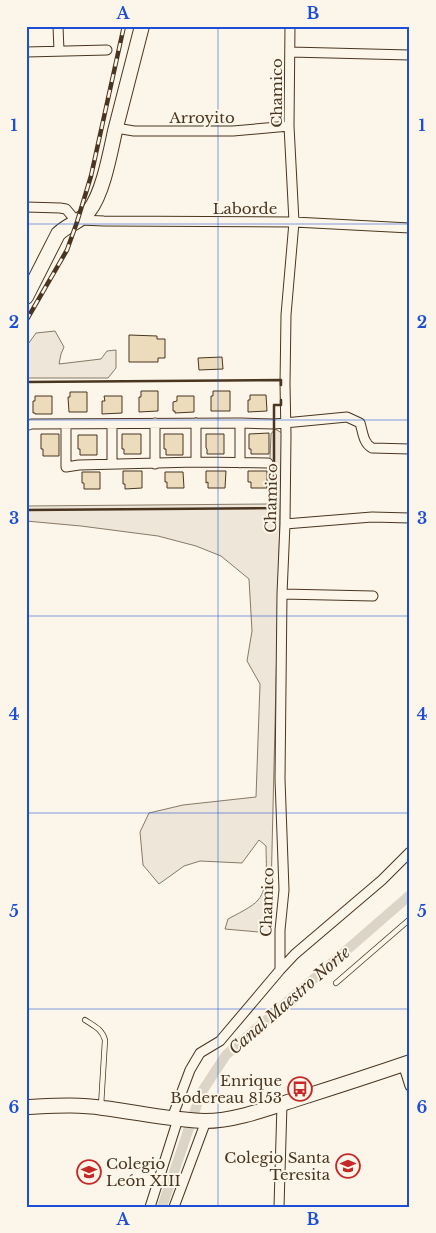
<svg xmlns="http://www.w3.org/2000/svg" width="436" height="1233" font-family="'Libre Baskerville',serif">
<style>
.green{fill:#ede6d9;stroke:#887966}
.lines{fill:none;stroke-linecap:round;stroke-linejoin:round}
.canal{stroke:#dcd4c6;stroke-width:10}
.building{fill:#ecdcbc;stroke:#4a3520}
.lane-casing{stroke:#4a3520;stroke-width:6}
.street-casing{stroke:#4a3520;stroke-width:11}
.primary-casing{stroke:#4a3520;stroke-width:16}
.lane{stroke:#fbf6e9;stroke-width:4.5}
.street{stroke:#fbf6e9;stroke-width:9}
.primary{stroke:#fbf6e9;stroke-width:14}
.rail-casing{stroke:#4a3520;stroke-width:4.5}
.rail{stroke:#fbf6e9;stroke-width:2.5;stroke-dasharray:8;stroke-linecap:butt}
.wall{stroke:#4a3520;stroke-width:2.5}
.grid{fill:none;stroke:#1d4ed8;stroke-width:1;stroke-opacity:0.55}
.labels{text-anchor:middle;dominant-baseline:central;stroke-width:4;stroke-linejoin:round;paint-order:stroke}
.street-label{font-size:15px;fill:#4a3520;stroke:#fbf6e9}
.poi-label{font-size:15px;fill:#4a3520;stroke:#fbf6e9;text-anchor:end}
.water-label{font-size:16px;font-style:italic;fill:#4a3520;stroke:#fbf6e9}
.neatline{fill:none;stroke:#1d4ed8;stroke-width:2}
.grid-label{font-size:16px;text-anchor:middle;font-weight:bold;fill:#1d4ed8}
</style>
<rect width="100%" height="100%" fill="#fbf6e9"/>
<path class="green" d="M55 331 64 347 61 354 59 364 101 359 107 351 116 350V368L108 378H26V347L36 333Z
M275 429 282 433 270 933 225 929 228 919C235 915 254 906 258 900 269 888 266 862 266 846L259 840 242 863 200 861 184 866 159 884 143 865 140 832 149 813 183 805 256 797 260 684 247 661 252 631 249 579 221 556 196 546 158 536 81 526 26 521V506L268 504 271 434Z"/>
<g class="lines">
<path class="canal" d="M162 1207 201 1093 226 1055 410 895"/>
</g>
<path class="building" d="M129 335 157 336V339H165V358H158V362H129Z
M222 357 223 369 199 370 198 358Z
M141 391H158V411L139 412V397H141Z
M213 391H230V411H211V396H213Z
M70 392H87V412H69L68 397H70Z
M250 395H266L267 411 248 412V400H250Z
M35 396H52V414H35V413H33V401H35Z
M104 396H122V413L102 414V401H105Z
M177 396H194V412L175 413V411H173V402L177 401Z
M269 433V454H251V449H249V434Z
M41 434H59V456H43V449H41Z
M122 434H141V454H124V449H122Z
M164 434H183V455H166V449H164Z
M206 434H224V454H207V449L206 448Z
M78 435H97V455H80V449H78Z
M123 471H142V488L125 489V484H123Z
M206 471H226L225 488H208V482L206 483Z
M248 471H267V488H251V482H248Z
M82 472H100V489H84V483H82Z
M165 472H183L184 488H167V482H165Z"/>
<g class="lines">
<g class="lane-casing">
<path id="lane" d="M336 983 410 919
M85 1020C94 1026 102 1029 105 1040L101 1106"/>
</g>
<g class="street-casing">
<path id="street" d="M58 26 59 51
M26 52 107 50
M290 52 410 55
M116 128 134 131H233L289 126
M26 207 60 208 66 209 77 222
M80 220 104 221 294 222 410 228
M66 424V467L79 465 196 462 268 463
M112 424V464
M26 426 31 424 240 423 274 424 347 417 360 423C363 432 363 443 372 448L410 449
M196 462V423
M240 463V423
M155 464V423
M285 524 372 517 410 518
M282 594 373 596
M280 970V930L284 890 280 779 282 594 285 524 286 435 285 384 286 315 294 222 289 126 290 26
M403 1064 410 1086
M172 1118 190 1070 200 1053 220 1041 280 970 295 954 382 880 410 852
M150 1207 178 1119
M174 1207 206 1121
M279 1207 282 1104"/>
</g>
<g class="primary-casing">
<path id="primary" d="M26 297 58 234C68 224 81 222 89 211 103 193 110 154 115 131 124 96 133 61 142 26
M26 1107C52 1106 77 1104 103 1108 136 1112 170 1120 205 1121 235 1121 269 1108 297 1099 335 1087 372 1075 410 1062"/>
</g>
<use href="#lane" class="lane"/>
<use href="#street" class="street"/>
<use href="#primary" class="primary"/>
<g class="rail-casing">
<path id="rail" d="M26 321 67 250 77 222 91 176 124 26"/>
</g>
<use href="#rail" class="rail"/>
<path class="wall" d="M26 382 281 380V385
M26 510 274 508V405H281V400"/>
</g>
<path class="grid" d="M218 26V1207M26 224H410M26 420H410M26 616H410M26 813H410M26 1009H410"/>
<defs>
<g id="bus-ring" transform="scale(1.25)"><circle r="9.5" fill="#fbf6e9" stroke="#c62828" stroke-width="1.5"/><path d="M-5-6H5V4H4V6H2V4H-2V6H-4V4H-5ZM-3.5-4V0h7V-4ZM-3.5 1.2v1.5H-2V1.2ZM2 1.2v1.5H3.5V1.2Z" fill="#c62828"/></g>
<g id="school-ring" transform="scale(1.25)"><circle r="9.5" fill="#fbf6e9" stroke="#c62828" stroke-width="1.5"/><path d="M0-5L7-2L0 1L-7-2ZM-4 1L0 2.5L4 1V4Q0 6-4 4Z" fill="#c62828"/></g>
</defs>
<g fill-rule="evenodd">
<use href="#bus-ring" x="300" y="1089"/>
<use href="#school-ring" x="348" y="1166"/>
<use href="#school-ring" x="89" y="1172"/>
</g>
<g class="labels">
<g class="street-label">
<text transform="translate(276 93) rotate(-90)">Chamico</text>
<text x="202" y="117">Arroyito</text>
<text x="245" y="208">Laborde</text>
<text transform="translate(271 498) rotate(-89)">Chamico</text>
<text transform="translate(267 902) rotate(-88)">Chamico</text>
</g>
<g class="poi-label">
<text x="282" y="1080">Enrique<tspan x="282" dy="17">Bodereau 8153</tspan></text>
<text x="330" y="1157">Colegio Santa<tspan x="330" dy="17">Teresita</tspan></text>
<text x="106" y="1163" text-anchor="start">Colegio<tspan x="106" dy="17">León XIII</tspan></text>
</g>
<g class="water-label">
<text transform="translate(289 1000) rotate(-41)">Canal Maestro Norte</text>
</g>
</g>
<rect width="436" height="1233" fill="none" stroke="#fbf6e9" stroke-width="55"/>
<rect x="28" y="28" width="380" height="1178" class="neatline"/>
<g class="grid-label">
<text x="123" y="19">A</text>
<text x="313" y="19">B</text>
<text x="14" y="131">1</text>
<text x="422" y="131">1</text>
<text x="14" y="328">2</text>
<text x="422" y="328">2</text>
<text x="14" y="524">3</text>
<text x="422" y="524">3</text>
<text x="14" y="720">4</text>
<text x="422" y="720">4</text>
<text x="14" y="917">5</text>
<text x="422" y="917">5</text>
<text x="14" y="1113">6</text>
<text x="422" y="1113">6</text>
<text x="123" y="1225">A</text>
<text x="313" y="1225">B</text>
</g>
</svg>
